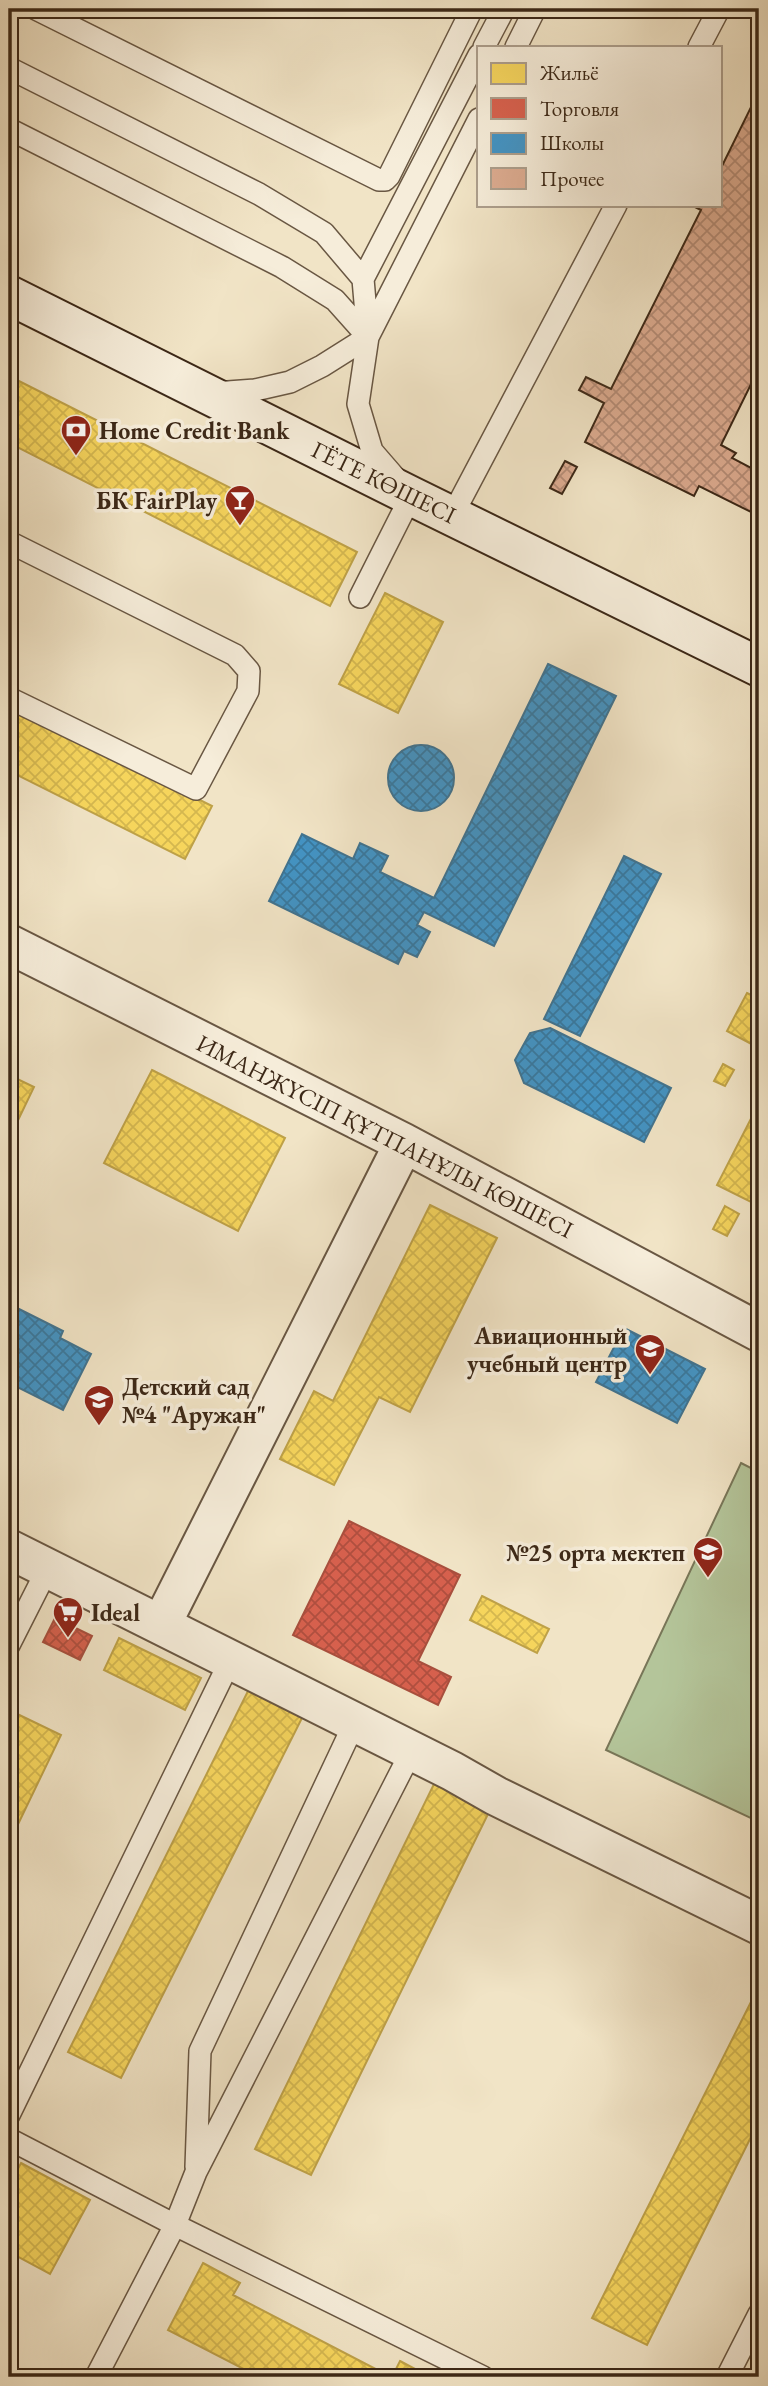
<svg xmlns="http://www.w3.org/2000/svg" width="768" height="2386" font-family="'EB Garamond',serif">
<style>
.garden{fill:#b4c59a;stroke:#787658;stroke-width:2}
.homes{fill:url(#homes-cross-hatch);stroke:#bea147;stroke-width:2}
.shops{fill:url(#shops-cross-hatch);stroke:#a84f3d;stroke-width:2}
.schools{fill:url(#schools-cross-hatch);stroke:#41738f;stroke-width:2}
.building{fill:url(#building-cross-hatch);stroke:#3c2817;stroke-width:2}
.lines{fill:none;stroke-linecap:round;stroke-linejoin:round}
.lane-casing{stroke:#695743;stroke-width:24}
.street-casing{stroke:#695743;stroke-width:42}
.secondary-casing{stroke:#3c2817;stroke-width:42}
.lane{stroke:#f6edda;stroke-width:21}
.street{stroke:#f6edda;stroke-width:38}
.secondary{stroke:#f6edda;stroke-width:38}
.labels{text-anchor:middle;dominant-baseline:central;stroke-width:7;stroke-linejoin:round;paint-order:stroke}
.poi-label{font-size:24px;font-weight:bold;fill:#3c2817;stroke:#f6edda;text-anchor:start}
.street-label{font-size:24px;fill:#3c2817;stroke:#f6edda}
</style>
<defs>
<pattern id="homes-cross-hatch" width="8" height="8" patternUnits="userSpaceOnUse" patternTransform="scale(1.75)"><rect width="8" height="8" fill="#f6d55c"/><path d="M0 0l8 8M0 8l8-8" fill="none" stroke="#d4b74f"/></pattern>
<pattern id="shops-cross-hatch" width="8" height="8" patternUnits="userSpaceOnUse" patternTransform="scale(1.75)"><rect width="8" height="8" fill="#d6604d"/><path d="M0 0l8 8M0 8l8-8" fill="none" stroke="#af4f3f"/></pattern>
<pattern id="schools-cross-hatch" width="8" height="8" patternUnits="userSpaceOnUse" patternTransform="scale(1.75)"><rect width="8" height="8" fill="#4393c3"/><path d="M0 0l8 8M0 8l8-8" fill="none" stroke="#39789d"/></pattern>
<pattern id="building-cross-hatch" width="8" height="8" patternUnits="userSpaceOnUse" patternTransform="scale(1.75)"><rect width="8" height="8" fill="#dcab90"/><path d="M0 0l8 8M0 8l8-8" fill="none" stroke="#b48b75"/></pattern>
</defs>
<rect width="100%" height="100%" fill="#f1e4c6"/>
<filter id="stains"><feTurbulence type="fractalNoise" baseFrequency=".00286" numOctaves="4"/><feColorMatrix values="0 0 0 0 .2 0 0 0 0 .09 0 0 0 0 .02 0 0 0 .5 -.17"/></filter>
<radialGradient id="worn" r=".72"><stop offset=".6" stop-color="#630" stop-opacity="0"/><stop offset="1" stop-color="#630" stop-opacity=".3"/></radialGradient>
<path class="garden" d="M741 1463 759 1472V1816L757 1821 606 1750Z"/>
<path class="homes" d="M9 376 357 552 330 606 9 443Z
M385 593 443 622 398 713 339 684Z
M9 705 212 806 185 859 9 771Z
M747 993 759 999V1048L727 1031Z
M723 1064 734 1070 725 1086 714 1081Z
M152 1070 285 1138 238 1231 104 1163Z
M9 1075 34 1087 9 1139Z
M759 1103V1206L717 1185Z
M430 1205 497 1238 410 1412 379 1397 334 1485 280 1459 314 1391 333 1401Z
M725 1206 739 1214 727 1236 713 1229Z
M482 1596 549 1629 537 1653 470 1620Z
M119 1638 201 1678 185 1710 104 1670Z
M249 1689 303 1716 121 2078 68 2052Z
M9 1710 61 1735 9 1843Z
M434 1784 490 1810 311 2175 255 2149Z
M759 1986V2121L647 2345 592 2318Z
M21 2163 90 2200 50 2274 9 2252V2179L12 2180Z
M203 2263 240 2283 233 2295 391 2377H259L168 2330Z
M400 2361 430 2377H392Z"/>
<path class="shops" d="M349 1521 460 1575 418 1661 451 1677 438 1705 293 1635Z
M55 1618 92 1636 80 1660 43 1642Z"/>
<path class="schools" d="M548 664 616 696 494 946 424 912 417 925 430 932 417 957 404 951 398 964 269 901 302 834 353 859 360 843 388 856 380 872 434 898Z
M388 778a33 33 0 1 1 66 0a33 33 0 1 1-66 0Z
M624 856 661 874 580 1036 544 1019Z
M550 1028 671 1088 644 1142 524 1083 515 1060 530 1033Z
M9 1304 63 1331 60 1338 91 1354 63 1410 9 1383Z
M624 1328 705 1369 677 1423 596 1382Z"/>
<path class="building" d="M755 99 759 101V368L721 445 736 453 732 458 759 472V516L699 486 694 496 585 442 604 403 579 390 586 377 611 389 701 210 691 205H721V168Z
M565 461 577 467 562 494 550 488Z"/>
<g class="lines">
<g class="lane-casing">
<path id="lane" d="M36 9 379 180H385L389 176 472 9
M757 9 759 10
M484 47 504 9
M516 47 535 9
M699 47 719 9
M9 68 259 194 324 233 363 279 368 337 358 404 372 451 411 496 360 597
M9 129 282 267 335 300 368 337
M363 279 479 55
M214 393 255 390 290 382 322 366 368 337 479 119
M452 516 616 205
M9 542 235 655 249 671 248 691 196 789 9 698
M9 1645 48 1568
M9 2115 230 1661
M9 2139 175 2225 483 2377
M196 2167 200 2051 354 1724
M96 2377 175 2225 196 2172 411 1752
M727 2377 759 2314"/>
</g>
<g class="street-casing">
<path id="street" d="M9 944 404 1143 759 1332
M9 1549 452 1771 496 1796 759 1925
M161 1625 404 1143"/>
</g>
<g class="secondary-casing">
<path id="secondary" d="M9 295 411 496 759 667"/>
</g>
<use href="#lane" class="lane"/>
<use href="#street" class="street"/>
<use href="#secondary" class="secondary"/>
</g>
<defs>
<g id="bank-pin" transform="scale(1.575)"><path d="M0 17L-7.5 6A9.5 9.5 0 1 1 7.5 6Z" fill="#8f2418" stroke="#f6edda"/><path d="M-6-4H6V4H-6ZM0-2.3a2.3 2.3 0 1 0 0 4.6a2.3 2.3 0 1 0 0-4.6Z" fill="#fff"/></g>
<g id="bar-pin" transform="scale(1.575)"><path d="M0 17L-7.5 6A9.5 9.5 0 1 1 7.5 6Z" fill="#8f2418" stroke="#f6edda"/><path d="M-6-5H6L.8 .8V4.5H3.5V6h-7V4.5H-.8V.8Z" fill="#fff"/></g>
<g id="university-pin" transform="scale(1.575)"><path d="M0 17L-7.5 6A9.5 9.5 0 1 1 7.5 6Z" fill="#8f2418" stroke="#f6edda"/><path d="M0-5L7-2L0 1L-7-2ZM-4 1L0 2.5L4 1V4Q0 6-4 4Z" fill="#fff"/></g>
<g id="school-pin" transform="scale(1.575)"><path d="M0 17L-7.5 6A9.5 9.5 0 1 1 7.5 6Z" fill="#8f2418" stroke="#f6edda"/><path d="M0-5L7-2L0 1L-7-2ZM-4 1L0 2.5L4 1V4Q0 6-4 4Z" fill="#fff"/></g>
<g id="supermarket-pin" transform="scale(1.575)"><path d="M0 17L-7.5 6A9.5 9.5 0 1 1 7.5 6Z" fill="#8f2418" stroke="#f6edda"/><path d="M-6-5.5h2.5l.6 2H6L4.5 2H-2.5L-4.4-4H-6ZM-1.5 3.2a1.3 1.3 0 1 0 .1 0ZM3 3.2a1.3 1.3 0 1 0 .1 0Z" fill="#fff"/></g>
</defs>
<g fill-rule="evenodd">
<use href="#bank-pin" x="76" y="430"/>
<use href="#bar-pin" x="240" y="500"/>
<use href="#university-pin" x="650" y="1349"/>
<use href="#school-pin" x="99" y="1400"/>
<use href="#school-pin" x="708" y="1552"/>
<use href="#supermarket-pin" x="68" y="1612"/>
</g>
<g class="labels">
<g class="poi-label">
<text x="99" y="430">Home Credit Bank</text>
<text x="217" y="500" text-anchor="end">БК FairPlay</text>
<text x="627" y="1335" text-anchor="end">Авиационный<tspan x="627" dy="28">учебный центр</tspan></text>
<text x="122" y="1386">Детский сад<tspan x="122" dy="28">№4 "Аружан"</tspan></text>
<text x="685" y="1552" text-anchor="end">№25 орта мектеп</text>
<text x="91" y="1612">Ideal</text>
</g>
<g class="street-label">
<text transform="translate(384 482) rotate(26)">ГЁТЕ КӨШЕСІ</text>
<text transform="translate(385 1136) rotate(27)">ИМАНЖҮСІП ҚҰТПАНҰЛЫ КӨШЕСІ</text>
</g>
</g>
<rect width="768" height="2386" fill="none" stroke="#f1e4c6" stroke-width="35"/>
<rect x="10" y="10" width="747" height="2365" fill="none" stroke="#3c2817" stroke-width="3.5"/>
<rect x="18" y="18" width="733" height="2351" fill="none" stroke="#3c2817" stroke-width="2"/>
<rect x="477" y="46" width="245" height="161" fill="#f6edda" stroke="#ac9e8c" stroke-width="2"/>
<rect x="491" y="63" width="35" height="21" fill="#f6d55c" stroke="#ac9e8c" stroke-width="2"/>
<text x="540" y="80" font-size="21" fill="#3c2817">Жильё</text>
<rect x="491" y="98" width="35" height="21" fill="#d6604d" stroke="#ac9e8c" stroke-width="2"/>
<text x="540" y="116" font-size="21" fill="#3c2817">Торговля</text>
<rect x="491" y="133" width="35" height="21" fill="#4393c3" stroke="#ac9e8c" stroke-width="2"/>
<text x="540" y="150" font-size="21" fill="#3c2817">Школы</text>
<rect x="491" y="168" width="35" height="21" fill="#dcab90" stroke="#ac9e8c" stroke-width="2"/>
<text x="540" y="186" font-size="21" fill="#3c2817">Прочее</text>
<rect width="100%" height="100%" filter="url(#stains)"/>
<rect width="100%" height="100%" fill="url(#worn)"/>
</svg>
